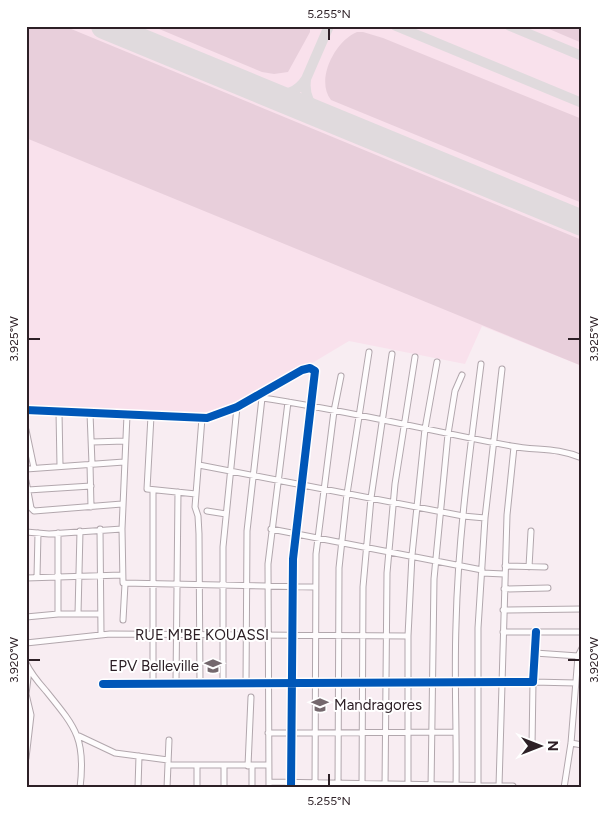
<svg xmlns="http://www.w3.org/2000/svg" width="608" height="814" font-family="Figtree,sans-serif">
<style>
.built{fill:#f9e1ec}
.green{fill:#e8cfdb}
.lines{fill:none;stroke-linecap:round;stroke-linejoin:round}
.taxiway{stroke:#e0dadd;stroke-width:10}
.runway{stroke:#e0dadd;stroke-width:26}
.minor-casing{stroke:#b2a7ad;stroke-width:7}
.minor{stroke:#fefcfd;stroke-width:5}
.cycleway-casing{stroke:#fff;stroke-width:11}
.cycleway{stroke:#0057b8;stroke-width:8}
.ticks{fill:none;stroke:#2d2026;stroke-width:2}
.labels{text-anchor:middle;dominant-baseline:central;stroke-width:4;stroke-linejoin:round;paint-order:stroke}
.street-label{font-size:15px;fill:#2d2026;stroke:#fff}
.poi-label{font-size:15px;fill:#2d2026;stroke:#fff;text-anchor:end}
.neatline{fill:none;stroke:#2d2026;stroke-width:2}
.ticks-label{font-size:12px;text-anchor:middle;fill:#2d2026}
</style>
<rect width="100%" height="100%" fill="#f8edf2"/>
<path class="built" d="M26 26H582V366L482 326 465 364 349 341 272 387 213 416 26 410Z"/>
<path class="green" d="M26 26H64L582 240V366L26 138Z
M152 26H310V32L288 72 274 74 262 72Z
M542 26H582V43Z
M357 32H363L383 38 582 119V203L331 100C315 80 335 41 357 32Z"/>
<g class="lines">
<path class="taxiway" d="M396 26 582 103
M510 26 582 56
M306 80C304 96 310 105 322 116
M270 95C286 95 297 93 306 79L329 26"/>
<path class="runway" d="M104 26 582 223"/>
<g class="minor-casing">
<path id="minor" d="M256 397C341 409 426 430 511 446 537 451 556 447 582 458
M26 410 207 418 237 407 302 370 310 368 315 371 293 559 291 788
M59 412 60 466
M90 413 92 464
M127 415 122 529 123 583 315 587
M151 416 147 489 196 494
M26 430 34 468
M92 442 125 441
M90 464 91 507
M199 465 463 516 485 518
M26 469 124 462
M26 481 31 508 34 511 122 504
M28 490 91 486
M207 511 226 514
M100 529 101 634
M271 529 482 570
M26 532 49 534 122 529
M505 566 545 567
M529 567 531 531
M482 573 504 574
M37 577 38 533
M26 578 122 575
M504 589 548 588
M503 610 582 609
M58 614V533
M78 614 80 531
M26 617 58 614H100
M123 620 125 584
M503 632H582
M26 643 110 634 408 636
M535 653 578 656
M26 663C31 674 38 682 46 691 76 728 86 739 80 788
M153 683V491
M176 683 178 492
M103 684 533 682 536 632
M200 684 199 534 198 516 195 507 202 418
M223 684V547L237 407
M246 684 247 531 262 398
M268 733 455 732
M79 736 115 753 168 760
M571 743 582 745
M532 746 533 682 576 683
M26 758 31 715 26 694 29 670
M168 765H268
M248 766 251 697
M252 766V788
M269 782 513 786
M499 786 507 515 514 447
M138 788 139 756
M167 788 169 740
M197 788V766
M224 788V766
M269 788 268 564 288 402
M315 788 316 554 334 411 341 376
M338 788 339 568 347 494 369 352
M362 788 363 587 371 498 392 354
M385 788 387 573 395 484 415 357
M408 788V636L412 555 425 429 437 362
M431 788 434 579 448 434 455 391 462 375
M456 788C457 733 454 679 456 625 458 537 470 451 481 364
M478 788V628L485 518 502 369
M564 788 571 743 578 656 582 648"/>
</g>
<use href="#minor" class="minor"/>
<g class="cycleway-casing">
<path id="cycleway" d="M26 410 207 418 237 407 302 370 310 368 315 371 293 559 291 788
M103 684 533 682 536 632"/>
</g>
<use href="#cycleway" class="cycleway"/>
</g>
<path class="ticks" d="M329 28V40M28 339H40M568 339H580M28 660H40M568 660H580M329 774V786"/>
<defs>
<g id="school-bare" transform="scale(1.35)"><path d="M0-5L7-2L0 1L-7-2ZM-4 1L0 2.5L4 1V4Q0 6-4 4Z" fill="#74686d" stroke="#fff" stroke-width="2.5" paint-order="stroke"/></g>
</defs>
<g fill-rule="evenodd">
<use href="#school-bare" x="213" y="666"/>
<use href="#school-bare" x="320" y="705"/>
</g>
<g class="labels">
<g class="street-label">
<text x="202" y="635">RUE M'BE KOUASSI</text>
</g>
<g class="poi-label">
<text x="199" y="666">EPV Belleville</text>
<text x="334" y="705" text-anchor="start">Mandragores</text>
</g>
</g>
<rect width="608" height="814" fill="none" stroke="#ffffff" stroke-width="55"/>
<g transform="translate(540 746) rotate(90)" stroke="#ffffff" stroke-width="4" paint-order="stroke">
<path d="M0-4L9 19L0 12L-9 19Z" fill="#2d2026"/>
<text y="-8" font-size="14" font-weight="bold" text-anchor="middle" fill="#2d2026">N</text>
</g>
<rect x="28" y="28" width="552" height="758" class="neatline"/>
<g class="ticks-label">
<text x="329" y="18">5.255°N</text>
<text transform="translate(594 339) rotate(-90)" y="4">3.925°W</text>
<text transform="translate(14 339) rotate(-90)" y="4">3.925°W</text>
<text transform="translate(14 660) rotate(-90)" y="4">3.920°W</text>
<text transform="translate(594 660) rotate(-90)" y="4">3.920°W</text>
<text x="329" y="805">5.255°N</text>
</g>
</svg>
